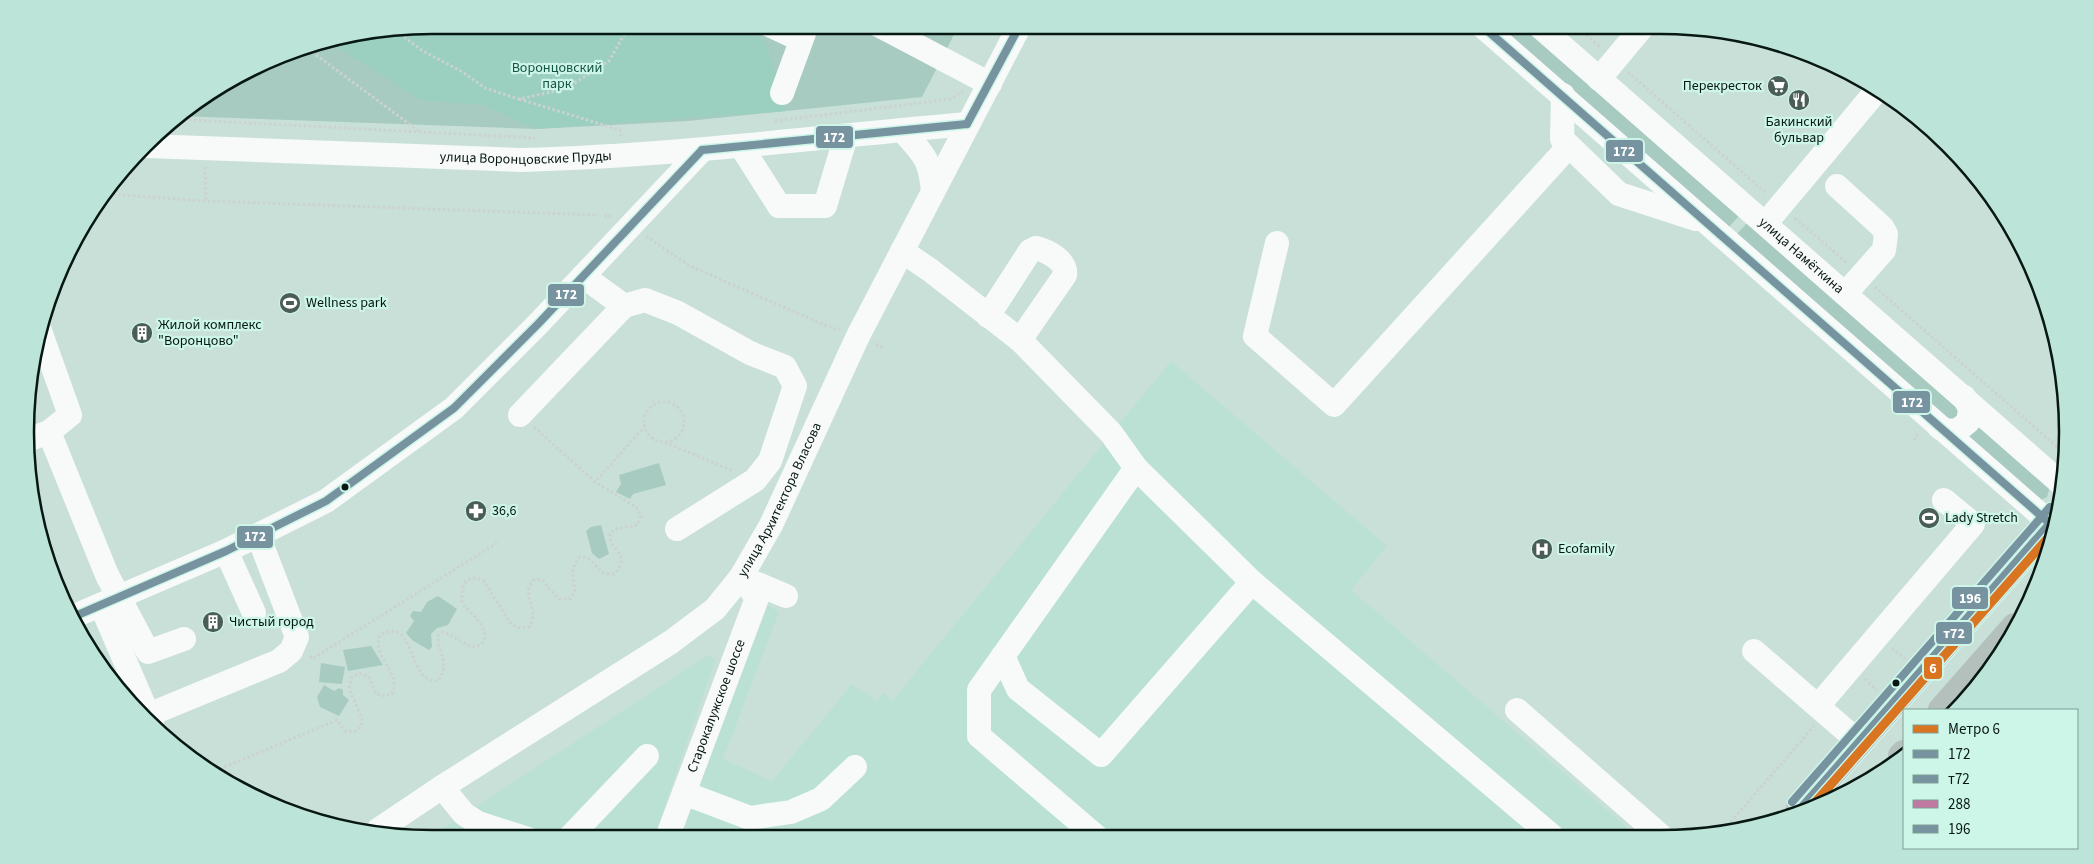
<svg xmlns="http://www.w3.org/2000/svg" width="2093" height="864" font-family="'Source Sans 3',sans-serif">
<style>
.built{fill:#bbe1d5}
.green{fill:#a7cbc0}
.forest{fill:#9bd0c0}
.lines{fill:none;stroke-linecap:round;stroke-linejoin:round}
.path{stroke:#cbd2d0;stroke-width:3;stroke-dasharray:2.5 2.5;stroke-linecap:butt}
.minor{stroke:#f7faf9;stroke-width:24}
.major{stroke:#b3c0bb;stroke-width:28}
.bus-1-casing{stroke:#cdf6e9;stroke-width:11}
.bus-2-casing{stroke:#cdf6e9;stroke-width:11}
.bus-3-casing{stroke:#cdf6e9;stroke-width:11}
.bus-4-casing{stroke:#cdf6e9;stroke-width:11}
.bus-1{stroke:#7793a0;stroke-width:8}
.bus-2{stroke:#7793a0;stroke-width:8}
.bus-3{stroke:#c179a2;stroke-width:8}
.bus-4{stroke:#7793a0;stroke-width:8}
.metro-1-casing{stroke:#cdf6e9;stroke-width:12}
.metro-1{stroke:#d97421;stroke-width:9}
.bus-dot{fill:#071712;stroke:#cdf6e9;stroke-width:2}
.labels{text-anchor:middle;dominant-baseline:central;stroke-width:4.5;stroke-linejoin:round;paint-order:stroke}
.park-label{font-size:14px;fill:#155445;stroke:#cdf6e9}
.poi-label{font-size:14px;fill:#071712;stroke:#cdf6e9;text-anchor:start}
.street-label{font-size:14px;fill:#071712;stroke:#cdf6e9}
.rim{fill:none;stroke:#071712;stroke-width:2.5}
.line-badge{stroke:#cdf6e9;stroke-width:2}
.badge-label{font-size:14px;text-anchor:middle;font-weight:bold;fill:#fff}
</style>
<rect width="100%" height="100%" fill="#c9e0d8"/>
<path class="built" d="M1171 361 1387 546 1351 590 1637 836 680 838 768 605 779 612 723 759 772 781 852 684 876 701 883 693 892 701Z
M708 655 715 660 654 838H428Z"/>
<path class="green" d="M432 25H959L922 97 688 121 536 129 178 116 229 79 301 47Z
M1494 25H1524L1741 214 1727 229Z
M1749 221 1959 404 1958 416 1953 419 1946 420 1735 236Z
M1978 422 2048 482 2049 490 2047 497 2041 500 1964 438Z
M659 463 666 485 633 494 630 499 616 492 621 484 619 475Z
M601 525 609 554 599 559 592 553 586 531 591 527Z
M438 596 457 609 448 625 437 628 431 634 432 647 429 650 412 640 406 633 414 621 410 616 413 611 421 612 427 602Z
M371 646 383 665 348 671 343 650Z
M321 663 345 667 342 684 319 682Z
M324 685 334 691 339 688 343 690V695L349 700 339 716 320 707 317 697Z"/>
<path class="forest" d="M432 25H741L765 41 782 93 786 111 536 129 483 105 421 100 329 42Z"/>
<g class="lines">
<path class="path" d="M1575 25 1601 48
M396 31 423 51 461 71 485 88 519 99 565 89 609 61 624 35 633 25
M304 46 420 132
M1628 72 1766 193
M519 99 620 130 621 136
M174 119 535 138
M775 121 951 99 963 91
M205 167 206 201
M108 194 206 201 598 215
M604 216H614
M1795 218 1847 263
M646 236 690 266 829 327 840 330
M1875 287 2058 448
M876 344 884 348
M644 422a20 20 0 1 1 40 0a20 20 0 1 1-40 0Z
M534 427 595 482 645 426
M1914 440 1918 433
M665 442 733 471
M2063 443 2066 446
M1992 521 2002 509
M1892 648 1905 659
M310 656 312 659 497 543
M1865 679 1877 690
M215 771 337 720 345 731 354 732 361 727 362 719 349 688 352 677 360 673 369 677 376 694 385 696 392 694C402 671 371 657 380 635 418 615 405 683 438 681 451 663 438 655 438 636L443 632C456 636 463 646 476 647L484 642C488 625 472 615 462 603 461 587 464 573 483 580L511 624 519 628 529 627C542 607 517 595 535 579L544 581 550 590 560 599H570L575 592C573 579 570 566 580 557L588 558 603 573 614 574C633 554 609 552 610 533L615 529 638 525 641 516 636 507 595 482
M1721 833 1814 726"/>
<g class="minor">
<path d="M769 25 801 40"/>
<path d="M878 25 990 84"/>
<path d="M1481 25 2050 523"/>
<path id="s1" d="M1538 25 2064 486"/>
<path d="M1599 79 1644 25"/>
<path d="M782 93 807 25"/>
<path d="M1563 95 1562 139 1619 194 1696 219"/>
<path d="M902 130C923 154 930 158 933 191"/>
<path id="s2" d="M147 146 522 160C671 156 819 137 967 124"/>
<path d="M741 146 779 206H825L846 136"/>
<path d="M1837 186 1882 227 1886 234 1884 250 1845 294"/>
<path d="M1766 223 1878 89"/>
<path d="M1277 243 1255 336 1334 405 1569 146"/>
<path d="M902 251 930 270 1020 340 1111 433 1136 468 1252 582 1552 836"/>
<path d="M583 276 624 306 645 300 678 313 750 353 785 367 795 386 770 461 755 480 677 529"/>
<path d="M988 316 1030 251 1036 248C1048 251 1067 261 1065 275L1020 340"/>
<path d="M520 415 624 306"/>
<path d="M1939 427 1945 431 1958 430 1968 422 1970 409 1964 397"/>
<path d="M49 432 107 575 148 652 184 639"/>
<path d="M30 439 49 432 70 415 40 331"/>
<path d="M226 551 254 613"/>
<path d="M741 577 786 596"/>
<path d="M101 605 152 724"/>
<path d="M72 617 226 551 326 501 454 408 538 324 702 150"/>
<path d="M1754 651 1859 742"/>
<path d="M1003 656 1018 689 1101 755 1252 582"/>
<path d="M1818 706 1973 524 1944 500"/>
<path d="M1517 710 1661 836"/>
<path d="M148 715 279 661 291 651 297 637 258 535"/>
<path d="M442 787 464 814 478 823 528 839"/>
<path d="M684 793 750 818 791 812 821 799 855 767"/>
<path id="s3" d="M378 830 442 787 671 642 715 609 741 577 771 525 858 336 1020 25"/>
<path d="M1097 837 979 736V690L1136 468"/>
<path id="s4" d="M667 838 757 598 741 577"/>
<path d="M568 839 647 756"/>
</g>
<path class="major" d="M1942 710 2015 627
M1902 756 1904 754
M1800 809 2058 514"/>
<g class="bus-1-casing">
<path id="bus-1" d="M1481 25 2055 528
M967 124 1020 25
M702 150 967 124
M73 617 226 551 326 501 454 408 538 324 702 150"/>
</g>
<g class="bus-2-casing">
<path id="bus-2" d="M1800 809 2058 514"/>
</g>
<g class="bus-3-casing">
<path id="bus-3" d="M1817 804 2053 535"/>
</g>
<g class="bus-4-casing">
<path id="bus-4" d="M1792 802 2050 507"/>
</g>
<use href="#bus-1" class="bus-1"/>
<use href="#bus-2" class="bus-2"/>
<use href="#bus-3" class="bus-3"/>
<use href="#bus-4" class="bus-4"/>
<g class="metro-1-casing">
<path id="metro-1" d="M1812 806 2054 531"/>
</g>
<use href="#metro-1" class="metro-1"/>
</g>
<defs>
<g id="supermarket-disc" transform="scale(1.125)"><circle r="9.5" fill="#4b5d57" stroke="#cdf6e9"/><path d="M-6-5.5h2.5l.6 2H6L4.5 2H-2.5L-4.4-4H-6ZM-1.5 3.2a1.3 1.3 0 1 0 .1 0ZM3 3.2a1.3 1.3 0 1 0 .1 0Z" fill="#fff"/></g>
<g id="restaurant-disc" transform="scale(1.125)"><circle r="9.5" fill="#4b5d57" stroke="#cdf6e9"/><path d="M-5-6h1v4h1v-4h1v4h1v-4h1v5L-1.5 .5V6h-2V.5L-5-1ZM5-6V6H3V1.5H1.5Q1.5-4 5-6Z" fill="#fff"/></g>
<g id="stadium-disc" transform="scale(1.125)"><circle r="9.5" fill="#4b5d57" stroke="#cdf6e9"/><path d="M0-5a6.5 5 0 1 0 0 10a6.5 5 0 1 0 0-10ZM-3.5-1.8h7v3.6h-7Z" fill="#fff"/></g>
<g id="building-disc" transform="scale(1.125)"><circle r="9.5" fill="#4b5d57" stroke="#cdf6e9"/><path d="M-4-6H4V6H1V3H-1V6H-4ZM-2.5-4.3h1.7v1.8h-1.7ZM.8-4.3h1.7v1.8H.8ZM-2.5-1h1.7V.8h-1.7ZM.8-1h1.7V.8H.8Z" fill="#fff"/></g>
<g id="pharmacy-disc" transform="scale(1.125)"><circle r="9.5" fill="#4b5d57" stroke="#cdf6e9"/><path d="M-2-6h4v4h4v4h-4v4h-4v-4h-4v-4h4Z" fill="#fff"/></g>
<g id="hospital-disc" transform="scale(1.125)"><circle r="9.5" fill="#4b5d57" stroke="#cdf6e9"/><path d="M-5-5h3v3.5h4V-5h3V5h-3V1.5h-4V5h-3Z" fill="#fff"/></g>
</defs>
<g fill-rule="evenodd">
<use href="#supermarket-disc" x="1778" y="86"/>
<use href="#restaurant-disc" x="1799" y="100"/>
<use href="#stadium-disc" x="290" y="303"/>
<use href="#building-disc" x="142" y="333"/>
<use href="#pharmacy-disc" x="476" y="511"/>
<use href="#stadium-disc" x="1929" y="518"/>
<use href="#hospital-disc" x="1542" y="549"/>
<use href="#building-disc" x="213" y="622"/>
</g>
<g class="bus-dot">
<circle cx="345" cy="487" r="4.5"/>
<circle cx="1896" cy="683" r="4.5"/>
</g>
<g class="labels">
<g class="park-label">
<text x="557" y="68">Воронцовский<tspan x="557" dy="16">парк</tspan></text>
</g>
<g class="poi-label">
<text x="1762" y="86" text-anchor="end">Перекресток</text>
<text x="1799" y="122" text-anchor="middle">Бакинский<tspan x="1799" dy="16">бульвар</tspan></text>
<text x="306" y="303">Wellness park</text>
<text x="158" y="325">Жилой комплекс<tspan x="158" dy="16">"Воронцово"</tspan></text>
<text x="492" y="511">36,6</text>
<text x="1945" y="518">Lady Stretch</text>
<text x="1558" y="549">Ecofamily</text>
<text x="229" y="622">Чистый город</text>
</g>
<g class="street-label">
<text stroke="none"><textPath href="#s2" startOffset="379">улица Воронцовские Пруды</textPath></text>
<text stroke="none"><textPath href="#s1" startOffset="350">улица Намёткина</textPath></text>
<text stroke="none"><textPath href="#s3" startOffset="531">улица Архитектора Власова</textPath></text>
<text stroke="none"><textPath href="#s4" startOffset="141">Старокалужское шоссе</textPath></text>
</g>
</g>
<path d="M0 0H2093V864H0ZM432 34H1661A398 398 0 0 1 2059 432V432A398 398 0 0 1 1661 830H432A398 398 0 0 1 34 432V432A398 398 0 0 1 432 34Z" fill="#bde4d8" fill-rule="evenodd"/>
<path class="rim" d="M432 34H1661A398 398 0 0 1 2059 432V432A398 398 0 0 1 1661 830H432A398 398 0 0 1 34 432V432A398 398 0 0 1 432 34Z"/>
<g class="line-badge">
<rect x="815" y="125" width="39" height="24" rx="5" fill="#7793a0"/>
<rect x="1605" y="139" width="39" height="24" rx="5" fill="#7793a0"/>
<rect x="547" y="283" width="38" height="24" rx="5" fill="#7793a0"/>
<rect x="1892" y="390" width="39" height="24" rx="5" fill="#7793a0"/>
<rect x="236" y="525" width="38" height="24" rx="5" fill="#7793a0"/>
<rect x="1951" y="586" width="38" height="24" rx="5" fill="#7793a0"/>
<rect x="1935" y="621" width="38" height="24" rx="5" fill="#7793a0"/>
<rect x="1923" y="656" width="20" height="24" rx="5" fill="#d97421"/>
</g>
<g class="badge-label">
<text x="834" y="142">172</text>
<text x="1624" y="156">172</text>
<text x="566" y="299">172</text>
<text x="1912" y="407">172</text>
<text x="255" y="541">172</text>
<text x="1970" y="603">196</text>
<text x="1954" y="638">т72</text>
<text x="1933" y="673">6</text>
</g>
<rect x="1903" y="709" width="175" height="140" fill="#cdf6e9" stroke="#7e9d93"/>
<rect x="1913" y="725" width="25" height="8" fill="#d97421" stroke="#7e9d93"/>
<text x="1948" y="734" font-size="15" fill="#071712">Метро 6</text>
<rect x="1913" y="750" width="25" height="8" fill="#7793a0" stroke="#7e9d93"/>
<text x="1948" y="759" font-size="15" fill="#071712">172</text>
<rect x="1913" y="775" width="25" height="8" fill="#7793a0" stroke="#7e9d93"/>
<text x="1948" y="784" font-size="15" fill="#071712">т72</text>
<rect x="1913" y="800" width="25" height="8" fill="#c179a2" stroke="#7e9d93"/>
<text x="1948" y="809" font-size="15" fill="#071712">288</text>
<rect x="1913" y="825" width="25" height="8" fill="#7793a0" stroke="#7e9d93"/>
<text x="1948" y="834" font-size="15" fill="#071712">196</text>
</svg>
